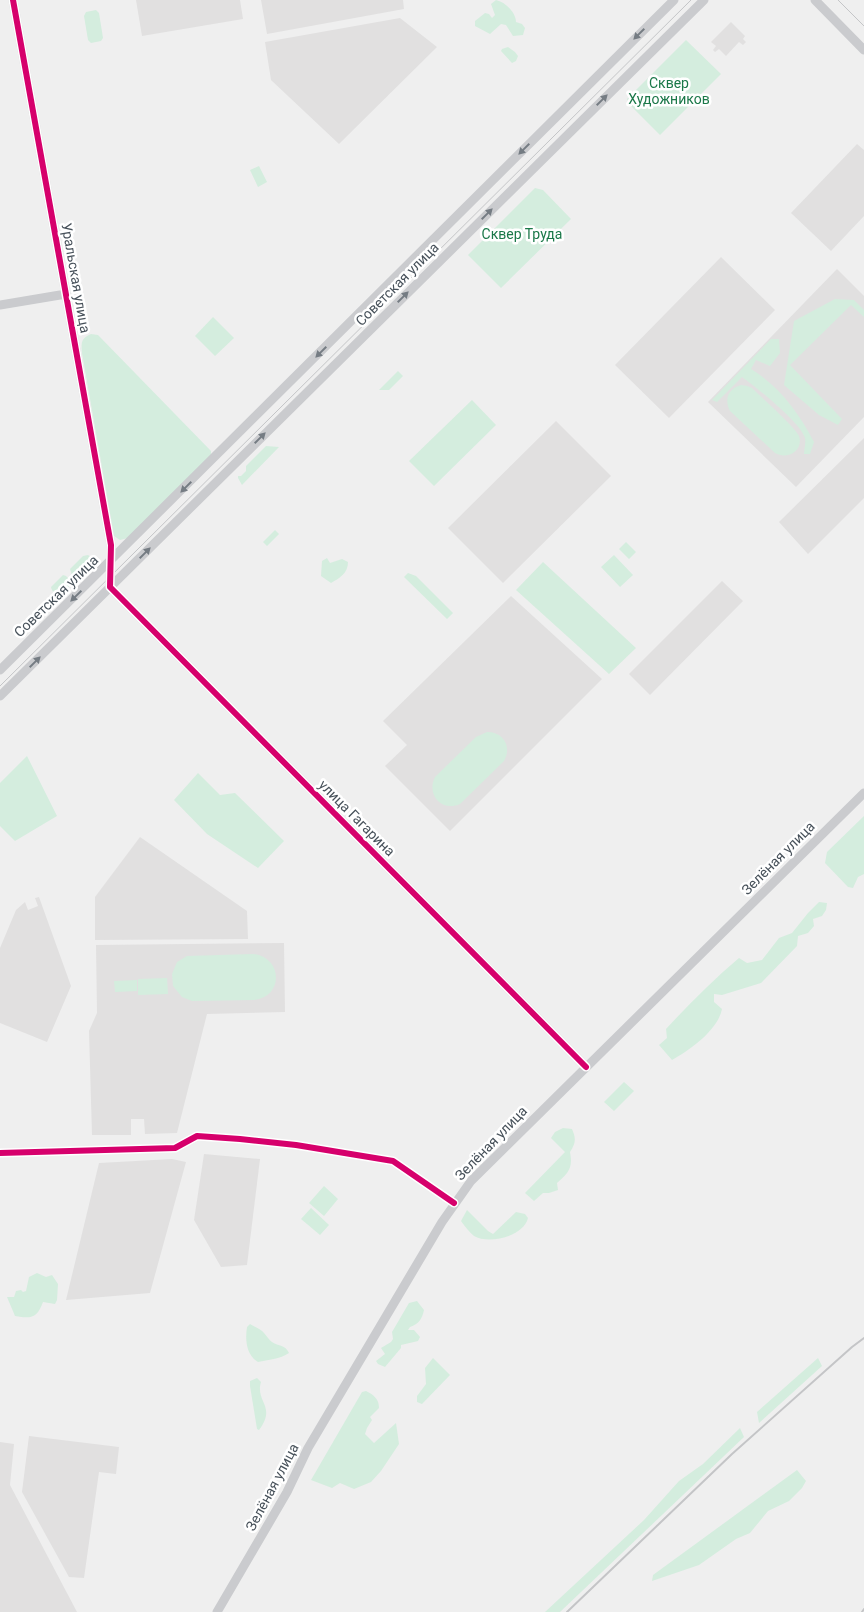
<svg xmlns="http://www.w3.org/2000/svg" width="864" height="1612" font-family="Roboto,sans-serif">
<style>
.education{fill:#e1e0e0}
.green{fill:#d4edde}
.lines{fill:none;stroke-linecap:round;stroke-linejoin:round}
.street{stroke:#c9cbcd;stroke-width:7}
.secondary{stroke:#cacbce;stroke-width:9}
.tram{stroke:#c4c5c7;stroke-width:1}
.rail{stroke:#c4c5c7;stroke-width:2}
.cycleway-casing{stroke:#fff;stroke-width:9}
.cycleway{stroke:#d6006c;stroke-width:6}
.oneway{fill:#757c83}
.labels{text-anchor:middle;dominant-baseline:central;stroke-width:5;stroke-linejoin:round;paint-order:stroke}
.park-label{font-size:14px;fill:#1b7849;stroke:#fff}
.street-label{font-size:14px;fill:#47515a;stroke:#fff}
</style>
<rect width="100%" height="100%" fill="#efefef"/>
<path class="education" d="M136 0H240L243 19 142 36Z
M261 0H403L404 9 267 34Z
M400 18 437 47 339 144 271 80 265 42Z
M731 22 745 36 743 39 746 42 743 45 739 42 726 56 719 49 715 52 713 50 716 46 711 42Z
M857 144 864 150V216L831 251 791 213Z
M721 257 775 310 669 418 615 365Z
M837 269 864 296V417L796 487 708 402Z
M556 421 611 476 503 583 448 528Z
M864 438V498L808 554 779 522Z
M722 581 743 601 650 695 629 674Z
M511 596 602 679 450 831 385 766 407 745 383 721Z
M140 837 247 911 248 939 95 940V897Z
M39 897 71 986 47 1042 0 1023V948L16 910 25 902 28 910 38 906 35 898Z
M284 943 285 1012 207 1014 177 1133 145 1134 144 1119H131V1135H92L89 1031 97 1013 96 945Z
M204 1154 260 1159 247 1265 221 1267 194 1220Z
M172 1159 186 1162 150 1293 66 1300 99 1163Z
M29 1436 119 1447 116 1474 99 1472 84 1578 69 1577 22 1492Z
M0 1442 14 1444 10 1485 77 1612H0Z"/>
<path class="green" d="M496 0C505 2 516 12 516 22L522 24 525 28 523 35 513 36 506 25 501 24 490 34 475 26V21L485 13 489 14 492 18 495 15 491 4Z
M96 10 99 13 103 38 101 41 91 43 88 40 84 16 86 12Z
M686 40 721 74 660 135 630 105 627 99Z
M508 47 515 52 518 56 516 61 512 63 501 51 502 49Z
M259 166 267 182 258 187 250 170Z
M535 188 543 190 571 219 501 288 468 255Z
M835 299 854 300 864 310V317L851 305 790 365 842 419 838 425 819 415 784 385 794 321Z
M213 317 234 338 215 356 195 336Z
M91 334 98 335 211 451V456L128 538 120 540 114 536 82 353C81 343 81 338 91 334Z
M771 339H779L780 353 770 366 756 360 751 369C779 386 799 413 814 442L810 454H804C804 450 806 443 805 438 801 423 756 387 742 377L717 402 712 400Z
M398 371 403 376 389 390H379Z
M741 385 747 386 752 388C760 396 796 428 799 436 804 451 787 460 775 453L730 411C724 399 728 389 741 385Z
M472 400 496 425 434 486 409 461Z
M266 446 279 447 242 485 238 478V476H241L246 471V466Z
M275 530 279 534 267 546 263 542Z
M626 542 636 552 629 559 619 549Z
M88 555 94 559V564L80 577 75 578 72 575 70 569 83 556Z
M614 555 633 575 620 587 601 567Z
M327 558 330 563 342 559 348 562C348 573 340 578 331 583L321 576 322 561Z
M543 562 636 648 609 674 516 590Z
M408 573 416 576 453 613 447 619 404 577Z
M63 575 66 576 71 581 69 586 61 594C55 594 52 592 51 587Z
M487 732C504 732 512 747 504 761L460 804C442 812 426 795 435 777L476 737Z
M27 756 57 816 15 841 0 826V783Z
M198 773 220 795 235 793 284 841 258 868 207 834 174 800Z
M864 816V874L858 877 853 888 848 887 825 863 827 852Z
M819 902 827 903 826 910 822 916 813 919 814 926 808 933 798 936 797 946 761 983 722 995 714 994V1002L722 1009C718 1030 690 1050 672 1060L659 1045 667 1038 666 1029C689 1004 713 980 739 958L747 963 762 960 779 938 792 933 808 913Z
M253 954C283 957 284 997 254 1000L192 1001 182 997 173 986 172 974 177 962 187 956Z
M167 978 168 994 138 995V979Z
M137 980V991L115 992 114 981Z
M624 1082 634 1091 614 1111 604 1102Z
M563 1128 572 1129C576 1138 576 1143 570 1152 573 1168 569 1172 557 1183L558 1190 549 1193H543L534 1201 525 1193 565 1152 551 1138 555 1132Z
M324 1186 338 1199 324 1216 309 1203Z
M311 1208 329 1225 320 1235 301 1219Z
M467 1210 488 1231 493 1234 516 1212 525 1214 528 1218C524 1236 489 1245 474 1236 469 1232 464 1225 461 1221Z
M37 1273 46 1277 52 1275 58 1284 57 1300 55 1304 43 1302C37 1318 32 1319 15 1316L7 1297H14L16 1291 21 1290 23 1292 26 1291 29 1277Z
M417 1301 424 1310C422 1319 419 1324 410 1327L408 1330H414L420 1337 418 1341 401 1345V1348L385 1367 378 1364 376 1361 385 1354 381 1348 391 1342 393 1339 392 1332 409 1303Z
M250 1324C255 1327 261 1329 264 1333 267 1336 269 1340 272 1342 279 1347 285 1344 289 1353 280 1359 268 1360 258 1362 246 1355 245 1339 247 1327Z
M433 1358 450 1375 422 1404 417 1402V1396L426 1384 425 1368Z
M818 1358 822 1366 759 1423 757 1412Z
M257 1378 261 1382C255 1402 277 1406 259 1430L257 1429 250 1386V1381Z
M366 1391C374 1395 379 1399 379 1408L370 1417 372 1420 367 1428 365 1434 374 1443 396 1423 399 1444 381 1471 371 1482 354 1489 340 1483 332 1488 311 1480 362 1392Z
M740 1428 744 1437 560 1612H545L644 1520 679 1481 703 1464Z
M797 1470 806 1481 802 1488 789 1501 768 1511 750 1533 736 1539 699 1565 652 1581 653 1575Z"/>
<g class="lines">
<path class="street" d="M0 1153 175 1148 197 1136 240 1139 296 1145 393 1161 454 1203"/>
<path class="secondary" d="M13 0 111 545 110 587
M815 0 864 50
M0 305 66 294
M110 587 586 1067
M0 670 674 0
M0 696 704 0
M217 1612 287 1492 308 1448 442 1222 471 1181 864 793"/>
<path class="tram" d="M838 0 864 26
M0 686 691 0"/>
<path class="rail" d="M567 1612 732 1454 852 1347 864 1338
M862 1612 864 1609"/>
<g class="cycleway-casing">
<path id="cycleway" d="M13 0 111 545 110 587 586 1067
M0 1153 175 1148 197 1136 240 1139 296 1145 393 1161 454 1203"/>
</g>
<use href="#cycleway" class="cycleway"/>
</g>
<defs><path id="oneway-solid" d="M-6-.8H1V-3.2L6.5 0L1 3.2V.8H-6Z" transform="scale(1.25)"/></defs>
<g class="oneway">
<use href="#oneway-solid" transform="translate(639 34) rotate(135)"/>
<use href="#oneway-solid" transform="translate(602 100) rotate(-45)"/>
<use href="#oneway-solid" transform="translate(524 149) rotate(135)"/>
<use href="#oneway-solid" transform="translate(487 214) rotate(-45)"/>
<use href="#oneway-solid" transform="translate(403 297) rotate(-45)"/>
<use href="#oneway-solid" transform="translate(321 352) rotate(135)"/>
<use href="#oneway-solid" transform="translate(260 438) rotate(-45)"/>
<use href="#oneway-solid" transform="translate(186 487) rotate(135)"/>
<use href="#oneway-solid" transform="translate(145 553) rotate(-45)"/>
<use href="#oneway-solid" transform="translate(76 596) rotate(136)"/>
<use href="#oneway-solid" transform="translate(35 662) rotate(-45)"/>
</g>
<g class="labels">
<g class="park-label">
<text x="669" y="83">Сквер<tspan x="669" dy="16">Художников</tspan></text>
<text x="522" y="234">Сквер Труда</text>
</g>
<g class="street-label">
<text transform="translate(76 278) rotate(80)">Уральская улица</text>
<text transform="translate(397 284) rotate(-45)">Советская улица</text>
<text transform="translate(56 596) rotate(-44)">Советская улица</text>
<text transform="translate(357 818) rotate(45)">улица Гагарина</text>
<text transform="translate(778 858) rotate(-45)">Зелёная улица</text>
<text transform="translate(491 1143) rotate(-46)">Зелёная улица</text>
<text transform="translate(272 1487) rotate(-62)">Зелёная улица</text>
</g>
</g>
</svg>
